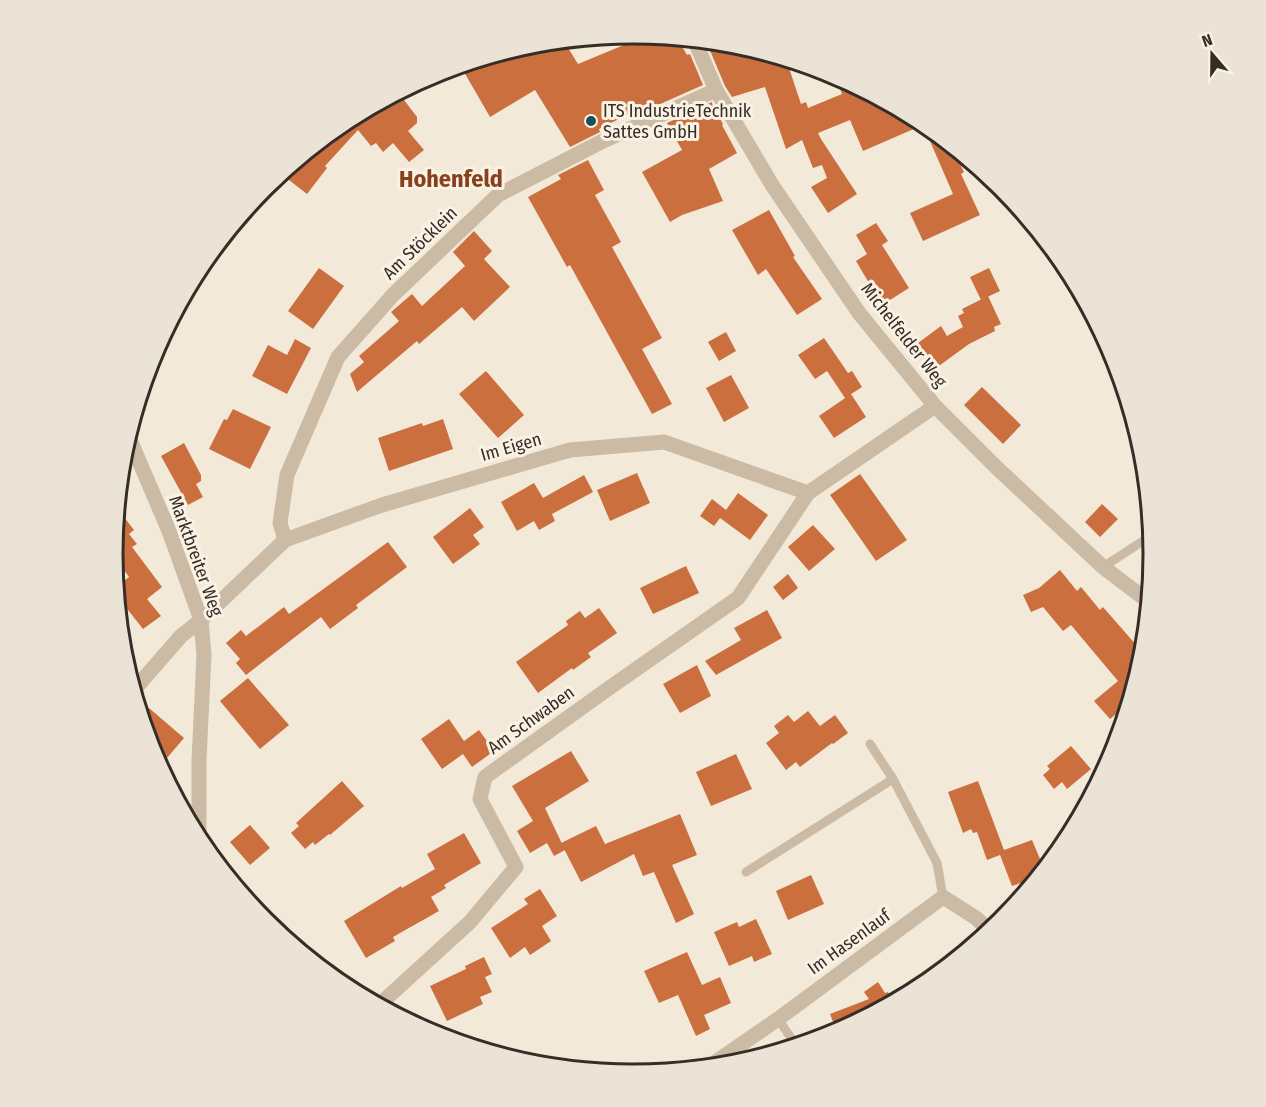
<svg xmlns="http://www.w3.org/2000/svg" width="1266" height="1107" font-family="'Fira Sans Condensed',sans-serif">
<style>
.building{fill:#cb6f3e}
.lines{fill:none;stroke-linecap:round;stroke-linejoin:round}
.service{stroke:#cbbaa4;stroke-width:9}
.minor{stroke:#cbbaa4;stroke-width:15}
.poi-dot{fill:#1a4e59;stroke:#faf3e5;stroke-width:2}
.labels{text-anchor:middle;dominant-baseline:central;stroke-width:6;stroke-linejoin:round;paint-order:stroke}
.poi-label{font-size:18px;fill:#362d26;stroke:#faf3e5;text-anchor:start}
.street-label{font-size:18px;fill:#362d26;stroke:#faf3e5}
.district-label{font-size:24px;font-weight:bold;fill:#88411c;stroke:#faf3e5}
.rim{fill:none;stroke:#362d26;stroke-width:3}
</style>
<rect width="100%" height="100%" fill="#f2e9d9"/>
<path class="building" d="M677 38 687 55 690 54 703 85 640 113 639 109 599 129 600 132 570 147 535 90 490 117 460 65 481 58 483 62 496 54 532 43 562 40 556 44 565 43 578 64 636 40Z
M727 42 735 43 786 59 801 104 806 102 808 108 842 94 834 73 922 121 968 158 959 162 964 172 961 174 980 215 923 241 910 213 953 194 923 125 863 151 850 120 818 133 821 139 857 194 828 213 811 187 827 178 822 165 813 168 802 140 786 149 765 87 732 97 725 86 709 48Z
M398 92 417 117V123L408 131 424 150 409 162 393 143 383 152 376 143 371 146 358 130 325 166 327 168 307 194 280 173 344 121Z
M712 102V104L723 124 722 125 737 153 709 169 723 201 682 215 670 222 642 172 682 150 667 123Z
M588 160 604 190 595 195 621 242 612 247 662 338 642 349 672 404 652 414 570 265 567 267 528 197 561 179 558 175Z
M769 210 795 256 793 257 822 299 797 315 766 269 758 275 732 230Z
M876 223 888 241 882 245 909 288 882 305 856 261 867 254 856 235Z
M474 231 492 251 484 259 510 287 474 321 462 307 419 344 417 341 357 392 350 374 364 362 359 356 399 321 391 312 412 294 422 306 465 266 453 252Z
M319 268 344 286 313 329 288 311Z
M989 268 1000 291 981 300 970 277Z
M988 296 1001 324 994 327 995 331 969 344 932 371 914 346 941 326 947 336 963 327 958 316 964 313 962 309Z
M726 332 736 351 719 361 708 342Z
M824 338 848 373 852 371 862 387 845 398 827 371 815 379 798 355Z
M295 339 311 348 287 394 252 376 268 345 287 355Z
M486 371 524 415 498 438 459 394Z
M731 375 749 408 724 422 706 388Z
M982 387 1021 425 1003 444 964 405Z
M851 394 866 417 834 438 819 416Z
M233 409 271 427 250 469 209 449 224 419 227 420Z
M443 419 453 449 389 471 378 438 422 423 423 426Z
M184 443 201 475V481L196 484 203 497 188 505 161 456Z
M637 473 650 503 610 521 597 490Z
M860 474 907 540 876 561 830 495Z
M584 475 593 492 552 514 555 521 539 530 534 521 517 531 501 502 534 483 543 498Z
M738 493 768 515 750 540 720 518 723 514 714 526 700 516 712 499 726 510Z
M1102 504 1118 519 1100 537 1085 522Z
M117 508 134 530 129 534 137 544 132 547 162 587 147 599 161 616 143 629 117 596 116 587 129 577 116 559 113 562 112 553Z
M470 508 484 527 473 535 480 544 453 564 433 537Z
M813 525 835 549 809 571 788 547Z
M388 542 407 567 356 605 358 608 330 629 321 617 246 675 236 663 240 659 226 643 241 630 246 636 284 607 289 614Z
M686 566 699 593 653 614 640 588Z
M1060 570 1077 591 1081 587 1100 610 1103 607 1144 654 1129 703 1110 719 1094 701 1118 681 1071 625 1063 631 1043 607 1031 612 1023 595 1039 588Z
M788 574 798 588 783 600 773 587Z
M599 608 617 633 588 653 591 657 573 670 572 668 538 693 516 662 568 625 566 621 580 611 585 618Z
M767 610 782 638 716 675 705 661 741 640 734 628Z
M697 665 711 696 680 713 663 684Z
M248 678 289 725 260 749 220 701Z
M149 708 184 738 167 758 149 743 142 718Z
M808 711 820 726 835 715 848 733 833 744 832 743 800 767 796 762 786 770 766 743 779 733 774 726 788 715 794 722Z
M449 719 464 741 479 730 494 751 472 767 463 754 442 769 421 739Z
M1071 746 1091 769 1067 789 1062 782 1054 789 1043 775 1050 769 1047 766Z
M571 751 589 781 545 808 565 850 554 856 547 843 530 853 517 831 533 821 512 786Z
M736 754 752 789 711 806 696 772Z
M342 781 364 806 330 835 329 834 315 845 313 842 305 849 291 833 299 826 296 823Z
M978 781 1004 850 1032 840 1040 859 1050 862 1034 881 1029 880 1012 886 1000 855 987 860 977 832 973 833 971 829 963 833 948 792Z
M680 814 697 855 672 865 694 914 676 923 654 872 643 876 634 854 581 882 561 843 596 826 605 844Z
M250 825 270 848 250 865 230 842Z
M464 833 481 863 444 885 446 888 431 897 439 911 393 937 395 941 366 958 344 921 401 886 402 888 435 869 427 854Z
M811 875 824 904 788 920 776 891Z
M540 889 557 916 542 926 551 941 530 955 525 947 510 958 491 928 528 904 524 899Z
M756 919 772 954 754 962 752 956 729 966 714 932 737 922 739 927Z
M687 952 702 985 720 977 731 1003 704 1015 710 1029 696 1036 678 995 659 1003 644 971Z
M484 957 492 974 485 977 492 992 480 997 483 1004 447 1021 430 986 466 969 465 966Z
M878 982 885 993 888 992 893 1002 837 1032 830 1014 869 999 864 992Z"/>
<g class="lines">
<path class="service" d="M1103 567 1152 535
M870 744 893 779 937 863 943 897
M746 872 893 779
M778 1019 796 1045"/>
<path class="minor" d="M694 39 716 90 772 185 859 313 935 406 997 468 1103 567 1149 602
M128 435 169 531 201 620 204 655 199 760V840
M285 540 280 523 287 475 338 357 393 295 498 195 601 142 716 90
M133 691 181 636 201 620 285 540 382 505 570 450 664 442 808 493 935 406
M379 1005 470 922 516 867 480 799 485 777 612 686 738 598 808 493
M710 1066 778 1019 943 897 976 918 990 931"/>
</g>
<circle class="poi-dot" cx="591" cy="121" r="6"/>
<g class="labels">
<g class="poi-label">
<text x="603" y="111">ITS IndustrieTechnik<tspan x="603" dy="21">Sattes GmbH</tspan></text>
</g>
<g class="street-label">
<text transform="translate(420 243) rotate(-44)">Am Stöcklein</text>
<text transform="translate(904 335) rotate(52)">Michelfelder Weg</text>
<text transform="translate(511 447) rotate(-16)">Im Eigen</text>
<text transform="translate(196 556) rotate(70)">Marktbreiter Weg</text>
<text transform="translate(531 720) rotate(-36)">Am Schwaben</text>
<text transform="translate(849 942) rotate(-36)">Im Hasenlauf</text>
</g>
<g class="district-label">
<text x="451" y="179">Hohenfeld</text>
</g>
</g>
<path d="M0 0H1266V1107H0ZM123 554a510 510 0 1 1 1020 0a510 510 0 1 1-1020 0Z" fill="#eae3d6" fill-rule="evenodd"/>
<path class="rim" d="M123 554a510 510 0 1 1 1020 0a510 510 0 1 1-1020 0Z"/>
<g transform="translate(1212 54) rotate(340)" stroke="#faf3e5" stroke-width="4.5" paint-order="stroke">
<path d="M0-4.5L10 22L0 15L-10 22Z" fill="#362d26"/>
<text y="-9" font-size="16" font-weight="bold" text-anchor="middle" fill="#362d26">N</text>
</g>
</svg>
